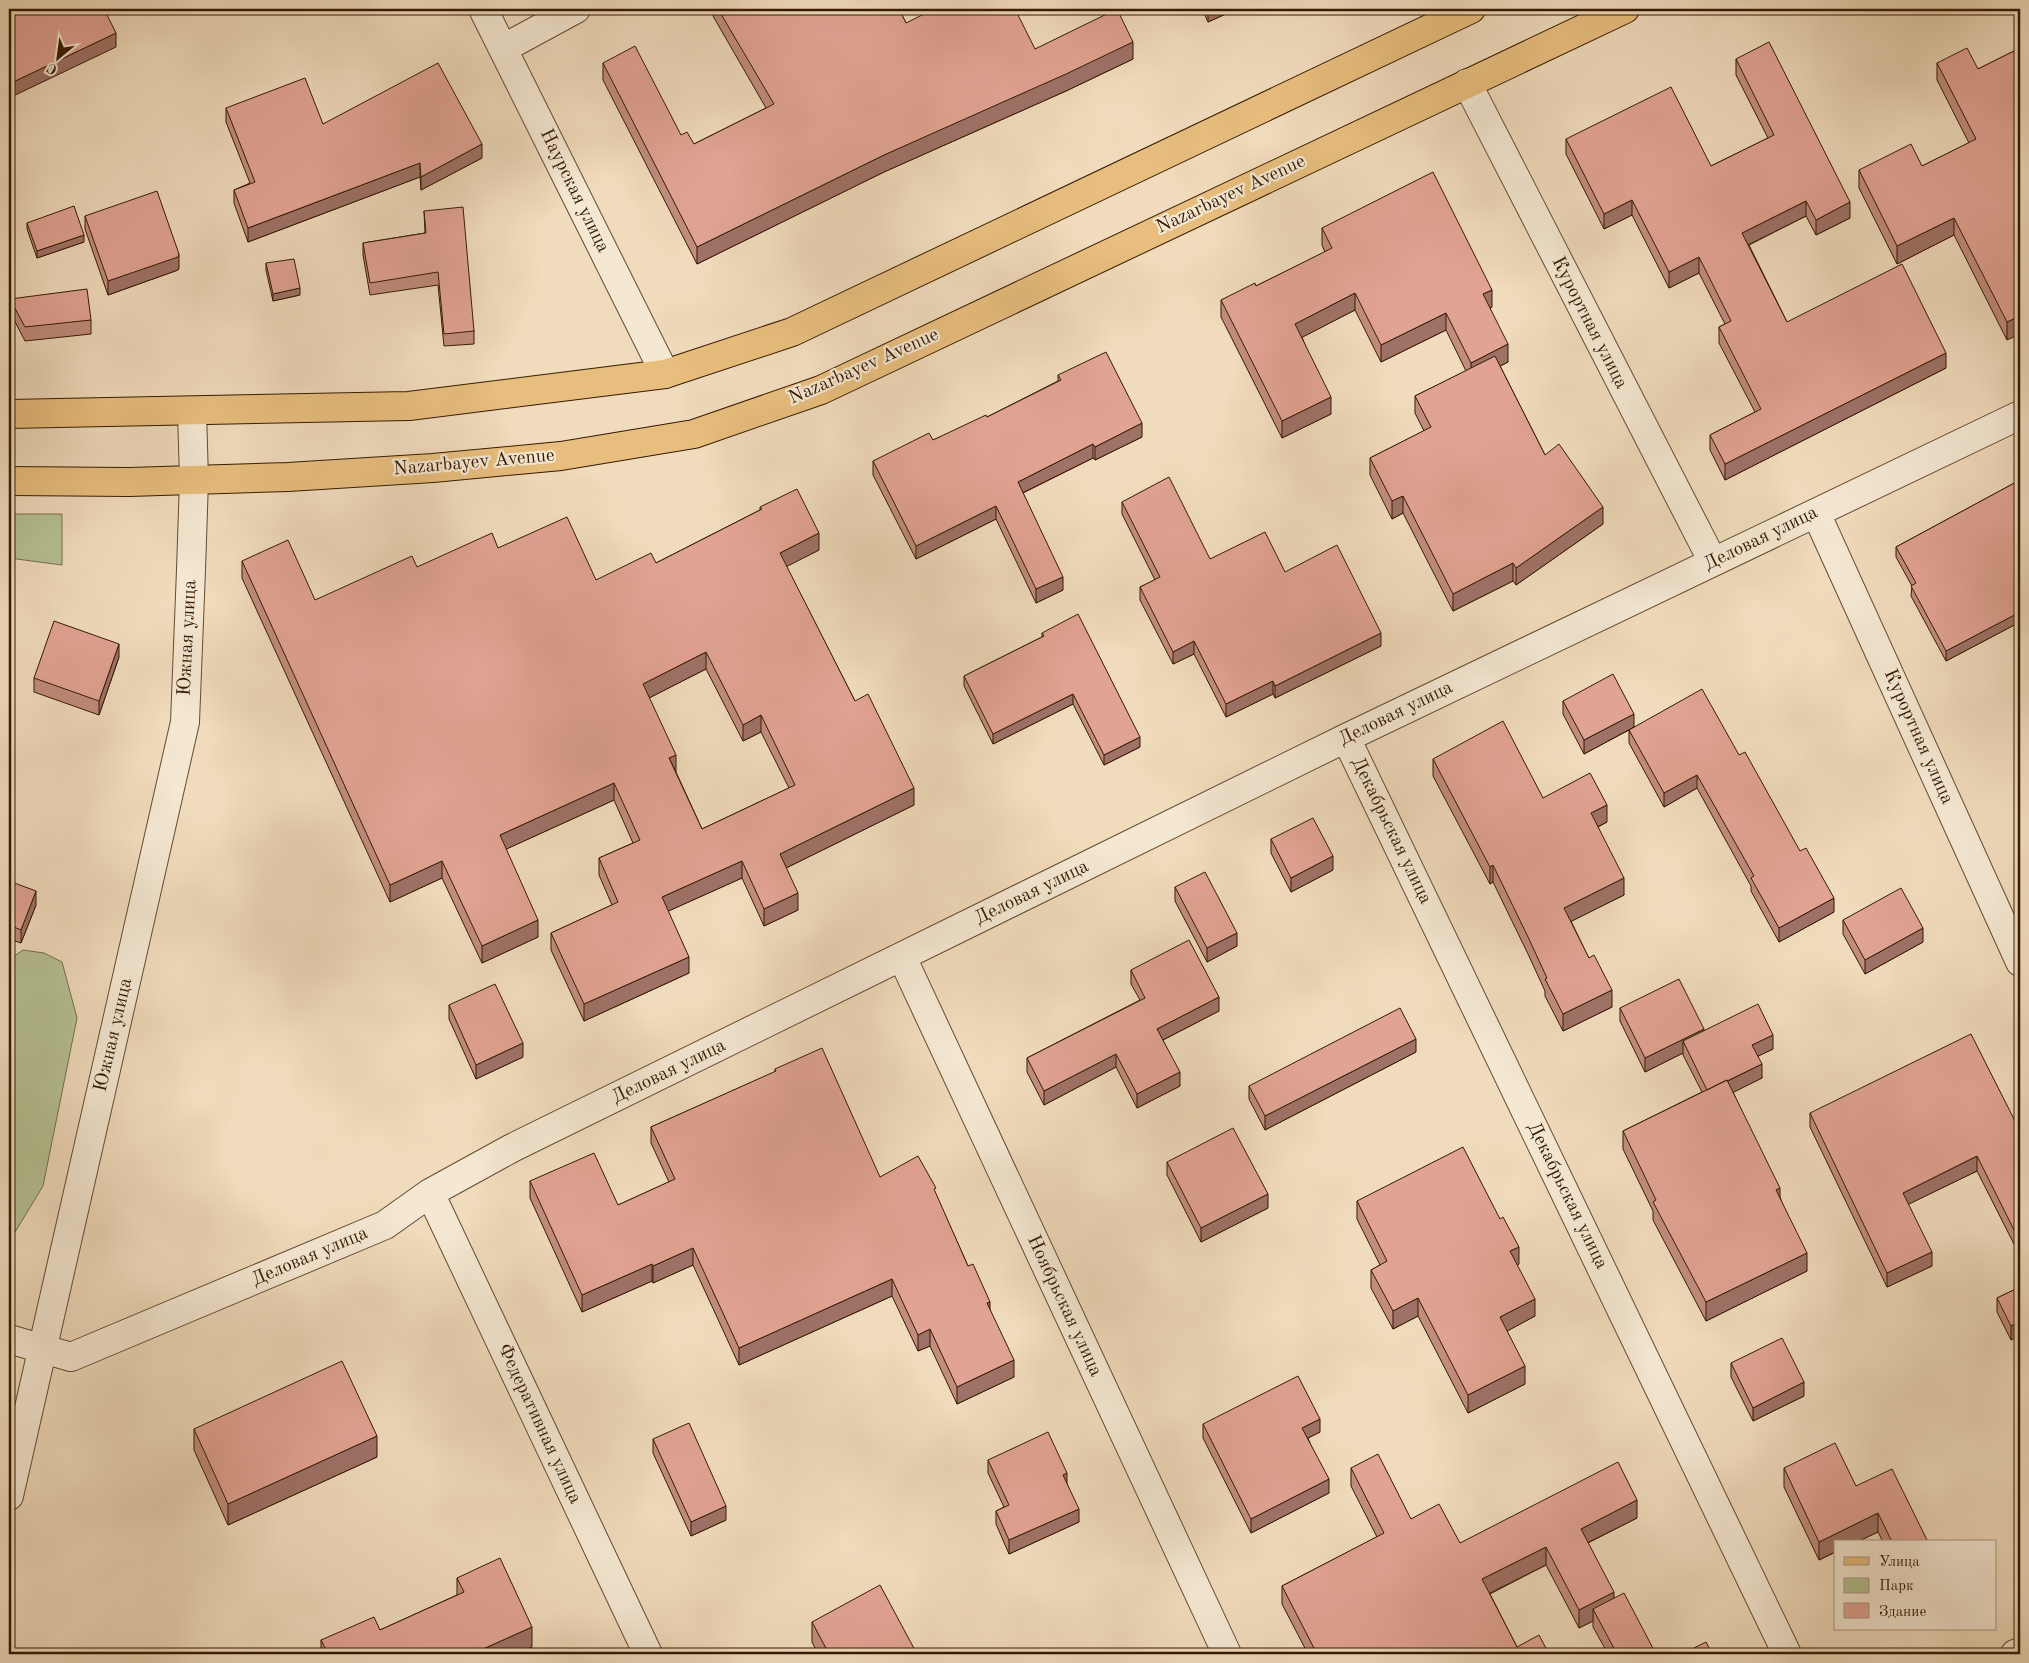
<svg xmlns="http://www.w3.org/2000/svg" width="2029" height="1663" font-family="'Old Standard TT',serif">
<style>
.green{fill:#b6c193;stroke:#766e4a}
.lines{fill:none;stroke-linecap:round;stroke-linejoin:round}
.minor-casing{stroke:#644a30;stroke-width:30}
.major-casing{stroke:#351a02;stroke-width:30}
.minor{stroke:#f5e8d3;stroke-width:28}
.major{stroke:#e8be7e;stroke-width:28}
.wall{fill:#c28c7e;stroke:#351a02;fill-rule:evenodd}
.shaded-wall{fill:#9e7267;stroke:#351a02}
.building{fill:#e1a393;stroke:#351a02;fill-rule:evenodd}
.labels{text-anchor:middle;dominant-baseline:central;stroke-width:4.5;stroke-linejoin:round;paint-order:stroke}
.street-label{font-size:19px;fill:#351a02;stroke:#f5e8d3}
</style>
<rect width="100%" height="100%" fill="#f0dbbc"/>
<filter id="stains"><feTurbulence type="fractalNoise" baseFrequency=".004" numOctaves="4"/><feColorMatrix values="0 0 0 0 .2 0 0 0 0 .09 0 0 0 0 .02 0 0 0 .5 -.17"/></filter>
<radialGradient id="worn" r=".72"><stop offset=".6" stop-color="#630" stop-opacity="0"/><stop offset="1" stop-color="#630" stop-opacity=".3"/></radialGradient>
<path class="green" d="M9 514H62V565L9 558Z
M23 950 44 953 62 962 77 1018 43 1186 9 1242V960Z"/>
<g class="lines">
<g class="minor-casing">
<path id="minor" d="M483 9 665 374
M504 48 576 9
M1467 83 1713 562
M1816 513 2020 962
M1346 738 1787 1654
M902 957 1227 1654
M430 1193 648 1654
M9 1339 71 1357 385 1225 430 1193 512 1148 1346 738 2020 415
M9 1496 185 722 191 570 194 480 192 411
M2015 1654 2020 1652"/>
</g>
<g class="major-casing">
<path id="major" d="M9 414 409 406 665 374 792 332 1471 9
M9 481 129 482 288 477 433 468 561 456 694 434 821 390 1625 9"/>
</g>
<use href="#minor" class="minor"/>
<use href="#major" class="major"/>
</g>
<path class="wall" d="M713 9H899L906 23 1035 49 1133 59 1066 91 884 172 697 264 603 80V63L681 135 694 144 766 108 713 16Z
M1202 9H1237L1208 22Z
M2020 48 2007 340 1954 235 1897 264 1859 188V170L1922 166 1969 143 1937 80V63L1978 69Z
M1736 59 1850 218 1816 235 1806 216 1749 245 1787 322 1946 368 1725 480 1710 450V435L1755 412 1719 343V327L1725 324 1699 273 1669 288 1632 215 1604 229 1566 154V139L1711 166 1768 138 1736 75Z
M226 108 323 124 482 158 421 190 420 177 248 242 234 203V190L250 183 226 122Z
M424 211 474 331V344L444 346 438 285 370 295 363 255V243L425 233Z
M85 216 179 268 178 270 108 295 85 229Z
M27 223 84 242 37 258 27 229Z
M1322 228 1492 307 1490 308 1508 362 1500 366 1545 455 1603 524 1516 585 1513 581 1453 611 1403 513 1392 519 1370 475V458L1424 431 1415 413V396L1466 371 1446 330 1381 362 1355 310 1302 337 1331 414 1282 438 1221 317V300L1256 286 1325 252 1322 245Z
M266 263 300 295 273 301 266 270Z
M10 299 91 320V334L25 341 10 312Z
M1058 375 1142 437 1095 460 1093 458 1023 493 1063 590 1036 603 996 519 916 559 873 475V461L933 440 987 417 1058 381Z
M2020 480V622L1946 661 1911 596 1912 586 1896 557V547Z
M1122 502 1210 559 1285 572 1381 646 1275 698 1273 694 1226 717 1194 654 1173 664 1140 600V587L1155 580 1122 514Z
M760 507 819 550 786 566 855 701 914 805 786 868 798 910 764 926 742 878 668 911 689 973 584 1021 551 950V933L612 905 599 875V858L633 843 614 800 506 849 538 937 482 963 442 878 390 902 242 578V561L315 600 417 567 498 548 596 580 656 563 760 510ZM706 669 743 741 761 732 789 788 702 829 676 772 649 698Z
M1042 633 1140 747 1104 765 1073 704 993 744 964 686V676L1042 637Z
M119 657 99 715 34 692V678Z
M1563 701 1634 727 1739 755 1834 912 1779 942 1751 891V886L1697 788 1664 807 1629 743V730L1584 754 1563 714Z
M1433 759 1543 798 1607 822 1598 827 1624 895 1571 921 1612 1007 1563 1031 1545 996V991L1528 954 1493 882 1490 884 1433 776Z
M1271 839 1333 870 1291 892 1271 853Z
M9 881 36 905 21 943 9 939Z
M1175 887 1237 946 1207 962 1175 901Z
M1843 920 1923 942 1865 974 1843 934Z
M1131 970 1219 1011 1163 1040 1180 1086 1137 1108 1116 1067 1044 1105 1027 1072V1058L1140 1000 1131 984Z
M449 1005 523 1057 476 1079 449 1019Z
M1620 1008 1704 1031 1773 1049 1758 1056 1762 1078 1733 1092 1780 1197 1807 1271 1706 1321 1653 1220V1211L1623 1149V1131L1702 1092 1683 1055V1053L1645 1072 1620 1021Z
M1416 1052 1265 1130 1249 1099V1086Z
M775 1069 880 1177 936 1195 968 1266 990 1310 1014 1377 957 1404 930 1346 918 1351 892 1296 739 1365 693 1265 653 1283 652 1281 582 1312 530 1198V1181L618 1205 669 1182 651 1143V1127L775 1072Z
M1810 1113 2020 1131V1256L1977 1171 1908 1204 1932 1266 1887 1287 1810 1127Z
M1167 1162 1268 1208 1201 1242 1167 1175Z
M1357 1201 1519 1264 1517 1265 1535 1316 1507 1331 1525 1384 1468 1413 1418 1316 1393 1329 1371 1288V1270L1380 1265 1357 1219Z
M2020 1287 2011 1340 1997 1312V1298Z
M1731 1363 1804 1396 1753 1421 1731 1377Z
M1203 1424 1320 1432 1308 1438 1329 1493 1251 1533 1203 1438Z
M194 1429 377 1457 228 1525 194 1450Z
M653 1439 726 1520 691 1536 653 1453Z
M988 1460 1067 1483 1079 1522 1009 1554 996 1524V1511L1004 1507 988 1473Z
M1351 1468 1411 1519 1460 1543 1637 1518 1588 1543 1614 1598 1656 1654H1608L1593 1627V1621L1579 1628 1546 1565 1490 1594 1517 1647 1549 1654H1308L1282 1604V1586L1377 1537 1351 1486Z
M1784 1468 1856 1486 1928 1542H1883L1878 1532 1819 1560 1784 1487Z
M457 1578 532 1647 515 1654H321V1640L380 1630 457 1595Z
M812 1622 917 1654H818L812 1642Z"/>
<path class="shaded-wall" d="M1208 9H1237L1208 22Z
M116 33V47L9 98V84Z
M1133 42V59L1066 91 884 172 697 264V247L884 155Z
M482 144V158L421 190V177Z
M420 163V177L248 242V228Z
M1632 200V215L1604 229V214Z
M1806 201V216L1742 248V233Z
M1850 202V218L1816 235V220Z
M1954 218V235L1897 264V246Z
M84 235V242L37 258V251Z
M179 254V268L178 270 108 295V281Z
M1699 257V273L1669 288V272Z
M300 288V295L273 301V294Z
M1492 290V307L1483 312V294Z
M1355 293V310L1295 341V324Z
M1446 313V330L1381 362V345Z
M2020 316V334L2007 340V322Z
M1508 344V362L1471 381V363Z
M1946 353V368L1725 480V464Z
M1331 397V414L1282 438V421Z
M1142 423V437L1095 460V447Z
M1093 444V458L1018 495V482Z
M1403 496V513L1392 519V501Z
M996 506V519L916 559V546Z
M1603 507V524L1516 585V568Z
M819 533V550L780 570V553Z
M1513 563V581L1453 611V594Z
M1063 577V590L1036 603V589Z
M2020 612V622L1946 661V651Z
M1381 633V646L1275 698V686Z
M1194 641V654L1173 664V652Z
M119 644V657L99 715V701Z
M706 652V669L643 701V684Z
M1273 681V694L1226 717V704Z
M1073 694V704L993 744V734Z
M1634 714V727L1584 754V740Z
M761 715V732L743 741V725Z
M1140 737V747L1104 765V755Z
M676 755V772L669 758Z
M1697 775V788L1664 807V793Z
M614 783V800L500 852V835Z
M914 788V805L780 871V854Z
M1607 805V822L1591 830V813Z
M1333 856V870L1291 892V878Z
M442 861V878L390 902V885Z
M742 861V878L662 914V897Z
M1493 865V882L1490 884V867Z
M1624 878V895L1564 925V908Z
M36 891V905L21 943V930Z
M798 893V910L764 926V909Z
M1834 898V912L1779 942V928Z
M538 920V937L482 963V946Z
M1923 928V942L1865 974V960Z
M1237 933V946L1207 962V948Z
M689 957V973L584 1021V1004Z
M1612 990V1007L1563 1031V1014Z
M1219 997V1011L1157 1043V1029Z
M1704 1029V1043L1683 1041V1053L1645 1072V1058Z
M1773 1035V1049L1752 1059V1045Z
M1416 1039V1052L1265 1130V1116Z
M523 1043V1057L476 1079V1065Z
M1116 1054V1067L1044 1105V1091Z
M1762 1064V1078L1708 1105V1091Z
M1180 1072V1086L1137 1108V1094Z
M1977 1156V1171L1903 1207V1193Z
M1780 1188V1207L1776 1190Z
M1268 1194V1208L1201 1242V1228Z
M1519 1247V1264L1510 1269V1251Z
M693 1248V1265L653 1283V1266Z
M1932 1252V1266L1887 1287V1273Z
M1807 1253V1271L1706 1321V1302Z
M652 1264V1281L582 1312V1295Z
M892 1279V1296L739 1365V1348Z
M1418 1298V1316L1393 1329V1311Z
M1535 1299V1316L1500 1335V1317Z
M990 1302V1318L987 1303Z
M2020 1321V1336L2011 1340V1326Z
M930 1329V1346L918 1351V1335Z
M1014 1360V1377L957 1404V1387Z
M1525 1366V1384L1468 1413V1395Z
M1804 1382V1396L1753 1421V1408Z
M1320 1419V1432L1302 1441V1428Z
M377 1436V1457L228 1525V1504Z
M1067 1473V1487L1063 1475Z
M1329 1479V1493L1251 1533V1519Z
M1637 1500V1518L1581 1546V1529Z
M726 1506V1520L691 1536V1522Z
M1079 1509V1522L1009 1554V1540Z
M1878 1513V1532L1857 1542H1835V1552L1819 1560V1542Z
M1546 1547V1565L1482 1597V1579Z
M1614 1592V1610L1593 1609V1621L1579 1628V1610Z
M532 1627V1647L515 1654H472Z"/>
<path class="building" d="M9 9H104L116 33 9 84Z
M718 9H899L906 23 934 9H1015L1035 49 1117 9 1133 42 1066 74 884 155 697 247 603 63 635 46 681 135 687 132 694 144 774 104Z
M1769 42 1850 202 1816 220 1806 201 1742 233 1787 322 1902 264 1946 353 1725 464 1710 435 1761 409 1719 327 1731 321 1699 257 1669 272 1632 200 1604 214 1566 139 1671 87 1711 166 1774 135 1736 59Z
M1967 48 1978 69 2020 48V316L2007 322 1954 218 1897 246 1859 170 1911 144 1922 166 1976 139 1937 63Z
M438 63 482 144 421 177 420 163 248 228 234 190 255 182 226 108 305 78 323 124Z
M1433 172 1492 290 1483 294 1508 344 1471 363 1446 313 1381 345 1355 293 1295 324 1331 397 1282 421 1221 300 1255 283 1256 286 1332 248 1322 228Z
M157 191 179 254 178 257 108 281 85 216Z
M74 206 84 235 37 251 27 223Z
M463 207 474 331 444 334 438 272 370 283 363 243 426 233 424 211Z
M294 259 300 288 273 294 266 263Z
M87 289 91 320 25 327 10 299Z
M1106 352 1142 423 1095 447 1093 444 1018 482 1063 577 1036 589 996 506 916 546 873 461 929 433 933 440 986 415 987 417 1061 380 1058 375Z
M1495 356 1545 455 1559 444 1603 507 1516 568 1513 563 1453 594 1403 496 1392 501 1370 458 1431 427 1415 396Z
M1169 477 1210 559 1265 532 1285 572 1337 545 1381 633 1275 686 1273 681 1226 704 1194 641 1173 652 1140 587 1160 577 1122 502Z
M2020 480V612L1946 651 1911 586 1916 583 1896 547Z
M797 489 819 533 780 553 855 701 868 694 914 788 780 854 798 893 764 909 742 861 662 897 689 957 584 1004 551 933 618 902 599 858 640 840 614 783 500 835 538 920 482 946 442 861 390 885 242 561 288 540 315 600 412 556 417 567 492 533 498 548 567 517 596 580 651 553 656 563 762 509 760 507ZM706 652 743 725 761 715 795 785 702 829 669 758 676 755 643 684Z
M1078 614 1140 737 1104 755 1073 694 993 734 964 676 1044 636 1042 633Z
M54 621 119 644 99 701 34 678Z
M1613 674 1634 714 1584 740 1563 701Z
M1702 689 1739 755 1745 752 1800 851 1806 848 1834 898 1779 928 1751 878 1754 876 1697 775 1664 793 1629 730Z
M1503 721 1543 798 1590 773 1607 805 1591 813 1624 878 1564 908 1589 958 1594 955 1612 990 1563 1014 1545 979 1547 978 1528 937 1493 865 1490 867 1433 759Z
M1313 818 1333 856 1291 878 1271 839Z
M1205 872 1237 933 1207 948 1175 887Z
M9 881 36 891 21 930 9 925Z
M1901 888 1923 928 1865 960 1843 920Z
M1189 940 1219 997 1157 1029 1180 1072 1137 1094 1116 1054 1044 1091 1027 1058 1145 998 1131 970Z
M1679 979 1704 1029 1645 1058 1620 1008Z
M495 984 523 1043 476 1065 449 1005Z
M1758 1004 1773 1035 1752 1045 1762 1064 1727 1081V1080L1707 1090 1683 1041Z
M1400 1008 1416 1039 1265 1116 1249 1086Z
M1971 1034 2020 1131V1135L2017 1136 2020 1142V1242L1977 1156 1903 1193 1932 1252 1887 1273 1810 1113Z
M822 1048 880 1177 918 1156 936 1188 934 1189 968 1266 973 1264 990 1302 987 1303 1014 1360 957 1387 930 1329 918 1335 892 1279 739 1348 693 1248 653 1266 652 1264 582 1295 530 1181 594 1153 618 1205 675 1179 651 1127 776 1071 775 1069Z
M1727 1080 1780 1188 1776 1190 1807 1253 1706 1302 1653 1202 1656 1200 1623 1131Z
M1233 1128 1268 1194 1201 1228 1167 1162Z
M1463 1147 1500 1219 1503 1217 1519 1247 1510 1251 1535 1299 1500 1317 1525 1366 1468 1395 1418 1298 1393 1311 1371 1270 1387 1261 1357 1201Z
M2020 1287V1321L2011 1326 1997 1298Z
M1782 1338 1804 1382 1753 1408 1731 1363Z
M342 1361 377 1436 228 1504 194 1429Z
M1298 1376 1320 1419 1302 1428 1329 1479 1251 1519 1203 1424Z
M689 1423 726 1506 691 1522 653 1439Z
M1048 1432 1067 1473 1063 1475 1079 1509 1009 1540 996 1511 1009 1505 988 1460Z
M1835 1443 1856 1486 1892 1469 1928 1542H1892L1878 1513 1819 1542 1784 1468Z
M1378 1454 1411 1519 1439 1504 1460 1543 1618 1462 1637 1500 1581 1529 1614 1592 1579 1610 1546 1547 1482 1579 1517 1647 1539 1635 1549 1654H1317L1282 1586 1384 1533 1351 1468Z
M500 1558 532 1627 472 1654H328L321 1640 374 1617 380 1630 464 1592 457 1578Z
M880 1585 917 1654H829L812 1622Z
M1624 1593 1656 1654H1617L1593 1609Z
M1706 1642 1712 1654H1682Z"/>
<g class="labels">
<g class="street-label">
<text transform="translate(574 191) rotate(64)">Наурская улица</text>
<text transform="translate(1231 195) rotate(-25)">Nazarbayev Avenue</text>
<text transform="translate(1589 323) rotate(63)">Курортная улица</text>
<text transform="translate(864 367) rotate(-24)">Nazarbayev Avenue</text>
<text transform="translate(474 463) rotate(-5)">Nazarbayev Avenue</text>
<text transform="translate(1761 539) rotate(-26)">Деловая улица</text>
<text transform="translate(188 638) rotate(-87)">Южная улица</text>
<text transform="translate(1396 714) rotate(-26)">Деловая улица</text>
<text transform="translate(1918 737) rotate(66)">Курортная улица</text>
<text transform="translate(1391 831) rotate(64)">Декабрьская улица</text>
<text transform="translate(1032 893) rotate(-26)">Деловая улица</text>
<text transform="translate(114 1035) rotate(-77)">Южная улица</text>
<text transform="translate(669 1072) rotate(-26)">Деловая улица</text>
<text transform="translate(1567 1196) rotate(64)">Декабрьская улица</text>
<text transform="translate(310 1257) rotate(-23)">Деловая улица</text>
<text transform="translate(1064 1306) rotate(65)">Ноябрьская улица</text>
<text transform="translate(539 1424) rotate(65)">Федеративная улица</text>
</g>
</g>
<rect width="2029" height="1663" fill="none" stroke="#f0dbbc" stroke-width="30"/>
<rect x="10" y="10" width="2009" height="1643" fill="none" stroke="#351a02" stroke-width="2.5"/>
<rect x="15" y="15" width="1999" height="1633" fill="none" stroke="#351a02"/>
<rect x="1834" y="1540" width="162" height="90" fill="#f5e8d3" stroke="#a8967f"/>
<rect x="1844" y="1557" width="25" height="8" fill="#e8be7e" stroke="#a8967f"/>
<text x="1879" y="1566" font-size="15" fill="#351a02">Улица</text>
<rect x="1844" y="1578" width="25" height="15" fill="#b6c193" stroke="#a8967f"/>
<text x="1879" y="1590" font-size="15" fill="#351a02">Парк</text>
<rect x="1844" y="1603" width="25" height="15" fill="#e1a393" stroke="#a8967f"/>
<text x="1879" y="1616" font-size="15" fill="#351a02">Здание</text>
<g transform="translate(58 58) rotate(209)" stroke="#f5e8d3" stroke-width="4" paint-order="stroke">
<path d="M0-4L9 19L0 12L-9 19Z" fill="#351a02"/>
<text y="-8" font-size="14" font-weight="bold" text-anchor="middle" fill="#351a02">С</text>
</g>
<rect width="100%" height="100%" filter="url(#stains)"/>
<rect width="100%" height="100%" fill="url(#worn)"/>
</svg>
